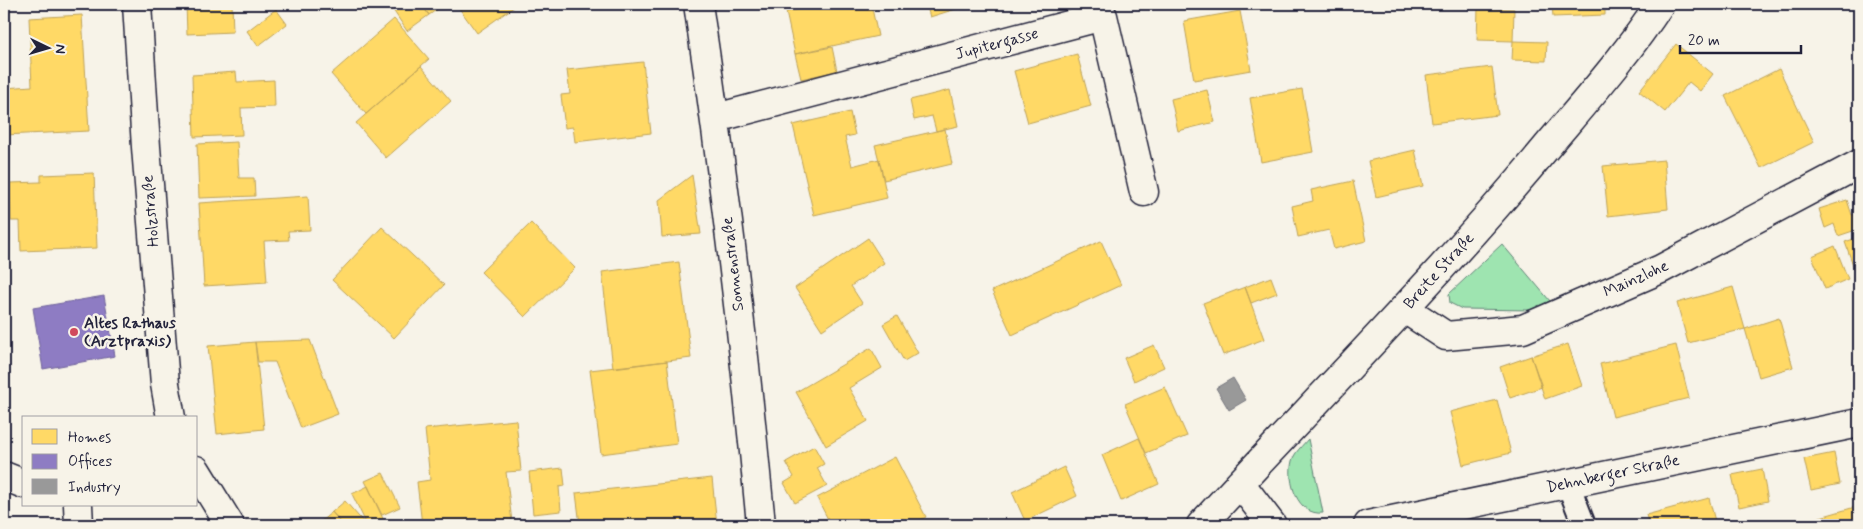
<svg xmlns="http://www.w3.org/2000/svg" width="1863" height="529" font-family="Mynerve,sans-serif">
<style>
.green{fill:#9ee4b0;stroke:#608376}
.homes{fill:#ffd966;stroke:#bda259}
.offices{fill:#8e7cc3;stroke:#6e619a}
.industry{fill:#999;stroke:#75757d}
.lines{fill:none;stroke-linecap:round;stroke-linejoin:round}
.lane-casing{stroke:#22223b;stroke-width:26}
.street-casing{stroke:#22223b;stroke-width:31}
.lane{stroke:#f7f3e8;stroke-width:22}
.street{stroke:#f7f3e8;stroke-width:28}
.poi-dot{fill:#d1495b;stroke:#f7f3e8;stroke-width:2}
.labels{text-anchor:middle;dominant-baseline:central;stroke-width:5;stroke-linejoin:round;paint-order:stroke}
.street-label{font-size:16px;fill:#22223b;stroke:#f7f3e8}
.poi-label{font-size:16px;font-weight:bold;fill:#22223b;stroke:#f7f3e8;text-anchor:start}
</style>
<rect width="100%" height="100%" fill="#f7f3e8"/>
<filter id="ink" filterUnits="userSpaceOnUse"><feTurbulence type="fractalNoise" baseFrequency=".02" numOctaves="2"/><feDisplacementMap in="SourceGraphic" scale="10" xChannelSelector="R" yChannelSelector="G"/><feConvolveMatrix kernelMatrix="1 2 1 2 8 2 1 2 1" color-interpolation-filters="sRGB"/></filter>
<g filter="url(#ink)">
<path class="green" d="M1502 244 1550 301 1531 310 1462 309 1450 303 1449 294Z
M1308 439 1323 513C1297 516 1287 481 1292 461 1294 453 1303 445 1308 439Z"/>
<path class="homes" d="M186 4H232L233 32 187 34Z
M389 4H421L429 15 407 31Z
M421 4H445L429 15Z
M456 4H518L477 33Z
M825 4H871L878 36 795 54 786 12Z
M926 4H972L930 17Z
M1552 4H1605V15L1553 17Z
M1478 8 1514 9 1513 41 1477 40Z
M276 9 287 24 258 46 247 31Z
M1240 11 1251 70 1194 80 1184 21Z
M82 15 89 131 4 135V88L32 86 29 18Z
M394 19 429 59 366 114 331 74Z
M1513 41 1547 42 1546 61 1512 60Z
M1676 44 1713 74 1700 91 1689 82 1665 112 1639 91Z
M832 47 837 71 801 79 795 54Z
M1077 54 1091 106 1028 123 1014 71Z
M643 62 651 133 575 142 573 127 565 128 561 95 570 94 567 70Z
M421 66 451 101 386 158 356 123Z
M1492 67 1498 115 1432 123 1426 75Z
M1779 69 1814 142 1761 168 1725 96Z
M236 72 237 82 274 80 275 107 241 108 242 135 194 137 192 75Z
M1302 89 1313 152 1261 162 1250 98Z
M950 90 958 126 936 131 932 116 914 120 910 100Z
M1207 90 1215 122 1178 131 1171 99Z
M850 112 855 135 845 137 852 166 879 159 887 198 814 215 793 125Z
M945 129 952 164 884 180 875 145Z
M237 142 239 178H254L255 196 199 198 197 144Z
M1415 150 1423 186 1376 197 1368 161Z
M1664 160 1668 209 1608 216 1603 166Z
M94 173 97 248 21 251 20 221H11L10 183 41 182V175Z
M692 175 701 234 662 237 659 200Z
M1353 181 1366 241 1334 249 1329 230 1298 237 1292 206 1313 201 1311 190Z
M308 196 310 230 288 231 289 240 264 241 267 282 204 286 199 203Z
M1847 200 1852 215 1859 213V229L1838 236 1834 224 1825 228 1819 209Z
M531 223 575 268 525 317 481 272Z
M382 227 444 285 394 338 332 280Z
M1859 237V263L1853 265 1845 242Z
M868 238 884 263 851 286 862 303 822 330 795 288Z
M1101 241 1121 285 1012 335 992 291Z
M1835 246 1848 279 1825 289 1812 256Z
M679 262 691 358 613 368 602 272Z
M1859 275V292L1854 278Z
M1271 277 1277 293 1251 303 1245 287Z
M1245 287 1264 339 1223 355 1203 303Z
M1733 287 1745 329 1688 343 1677 303Z
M897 316 918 353 904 361 883 324Z
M1779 318 1793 367 1759 377 1745 329Z
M310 340 338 414 301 428 275 362H258L255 342Z
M255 342 264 429 217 434 208 346Z
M1568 344 1582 386 1545 399 1531 356Z
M1154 345 1164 367 1134 381 1124 358Z
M1676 345 1689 398 1613 417 1600 364Z
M871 348 882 368 849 388 868 421 826 446 796 392Z
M1531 356 1542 387 1510 398 1500 367Z
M667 361 677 444 601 454 590 370Z
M1165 387 1187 436 1146 453 1125 404Z
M1497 400 1511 453 1463 465 1450 412Z
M516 420 521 471 506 472 512 522 480 525H422L417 482 430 480 425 429Z
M1139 438 1159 484 1121 501 1102 455Z
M814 446 824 464 817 468 827 486 795 503 784 483 794 477 786 462Z
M1834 453 1840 484 1811 490 1804 459Z
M895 457 926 517 911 525H831L817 498Z
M1064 467 1077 496 1025 521 1012 492Z
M563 468 565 486 559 487 561 511 533 514 529 472Z
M1762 469 1768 501 1739 507 1732 475Z
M383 473 400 507 382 515 365 481Z
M712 478 717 525H580L576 493Z
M368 486 384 521 375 525H367L352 494Z
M1709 498 1716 525H1649L1646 515Z
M345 501 366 525H343L332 512Z
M1855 507 1859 525H1796V524Z
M332 512 343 525H321L319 523Z"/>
<path class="offices" d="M104 296 115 356 43 369 33 308Z"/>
<path class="industry" d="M1233 378 1246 400 1229 410 1216 388Z"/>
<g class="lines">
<g class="lane-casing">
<path id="lane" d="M1568 484 1584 525"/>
</g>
<g class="street-casing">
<path id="street" d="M137 4 146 147 165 384 171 418
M698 4C724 177 745 351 761 525
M716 118 1103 16 1144 192
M1405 309 1446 336 1523 329 1661 269 1859 164
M196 470 230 525
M4 476 24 484
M1240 483 1272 525
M78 505 79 525
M1201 525C1318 398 1440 276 1550 143 1588 98 1628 53 1660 4
M1368 525 1859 423"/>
</g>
<use href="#lane" class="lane"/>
<use href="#street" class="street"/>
</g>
</g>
<circle class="poi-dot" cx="74" cy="332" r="5"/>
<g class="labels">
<g class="street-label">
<text transform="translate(997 44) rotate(-15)">Jupitergasse</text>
<text transform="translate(151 211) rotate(-95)">Holzstraße</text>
<text transform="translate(733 264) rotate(-97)">Sonnenstraße</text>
<text transform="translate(1439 271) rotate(-48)">Breite Straße</text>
<text transform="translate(1636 279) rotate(-24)">Mainzlohe</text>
<text transform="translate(1613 474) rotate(-12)">Dehnberger Straße</text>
</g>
<g class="poi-label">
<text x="84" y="323">Altes Rathaus<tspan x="84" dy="18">(Arztpraxis)</tspan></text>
</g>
</g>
<rect width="1863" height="529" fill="none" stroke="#f7f3e8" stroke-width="20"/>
<rect x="10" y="10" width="1843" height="509" fill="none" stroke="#22223b" stroke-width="2" filter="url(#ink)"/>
<rect x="22" y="416" width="175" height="90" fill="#f7f3e8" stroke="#a29fa3"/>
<rect x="32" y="429" width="25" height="15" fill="#ffd966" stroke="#a29fa3"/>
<text x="68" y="442" font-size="15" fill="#22223b">Homes</text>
<rect x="32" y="454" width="25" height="15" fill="#8e7cc3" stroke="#a29fa3"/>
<text x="68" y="466" font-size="15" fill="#22223b">Offices</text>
<rect x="32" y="479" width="25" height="15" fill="#999999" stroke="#a29fa3"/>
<text x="68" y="492" font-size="15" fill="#22223b">Industry</text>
<g transform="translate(48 48) rotate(95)" stroke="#f7f3e8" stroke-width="4" paint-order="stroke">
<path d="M0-4L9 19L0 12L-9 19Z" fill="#22223b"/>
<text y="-8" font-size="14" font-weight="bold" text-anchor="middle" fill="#22223b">N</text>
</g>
<path d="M1680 45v8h121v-8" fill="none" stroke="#22223b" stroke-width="2.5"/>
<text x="1688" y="45" font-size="15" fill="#22223b" stroke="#f7f3e8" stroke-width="4" paint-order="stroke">20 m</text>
</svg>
